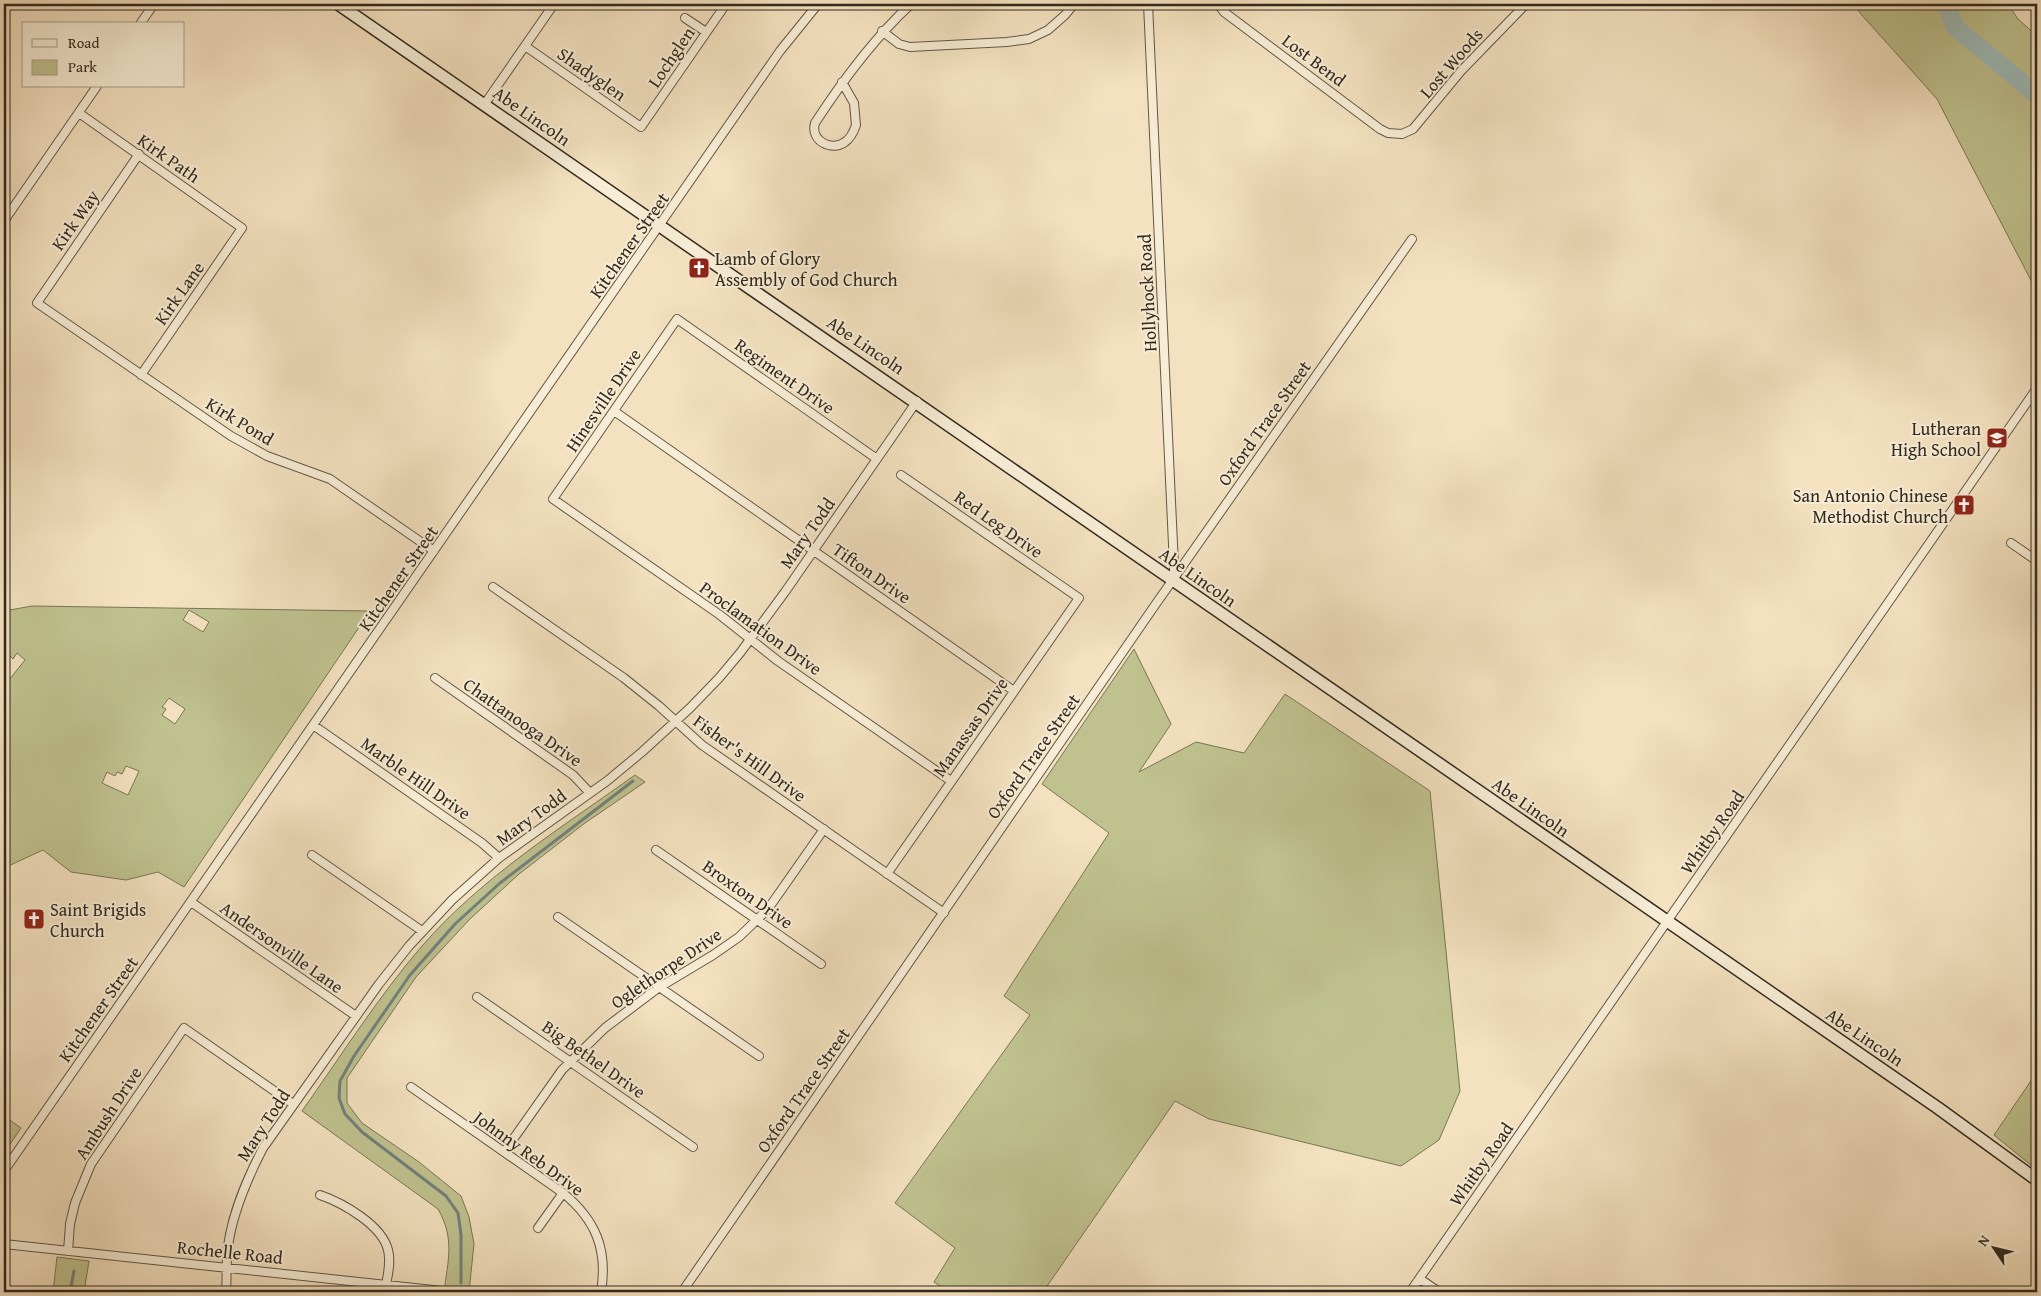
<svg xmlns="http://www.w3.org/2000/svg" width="2041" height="1296" font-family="'Gentium Book Plus',serif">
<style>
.green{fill:#bfc28f;stroke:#787656;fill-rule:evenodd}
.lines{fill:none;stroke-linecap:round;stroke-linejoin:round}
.stream{stroke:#73817c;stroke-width:3}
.river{stroke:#9ebcba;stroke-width:18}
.street-casing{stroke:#625746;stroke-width:10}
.secondary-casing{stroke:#32291e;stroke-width:14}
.street{stroke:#f7ecd5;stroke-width:8}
.secondary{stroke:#f7ecd5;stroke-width:11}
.labels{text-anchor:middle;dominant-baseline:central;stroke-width:4;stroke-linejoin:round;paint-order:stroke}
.street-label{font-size:18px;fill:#32291e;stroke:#f7ecd5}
.poi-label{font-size:18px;fill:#32291e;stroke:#f7ecd5;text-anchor:start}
</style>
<rect width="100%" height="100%" fill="#f3e1bf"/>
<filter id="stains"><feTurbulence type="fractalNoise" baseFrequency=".004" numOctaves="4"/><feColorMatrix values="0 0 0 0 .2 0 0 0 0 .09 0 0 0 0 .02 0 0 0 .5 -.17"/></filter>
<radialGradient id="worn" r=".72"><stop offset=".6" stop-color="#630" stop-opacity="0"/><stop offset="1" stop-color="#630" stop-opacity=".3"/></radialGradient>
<path class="green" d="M1855 4H2008L2018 19 2037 36V292L1937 99 1860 13Z
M32 606 370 611 184 887 158 872 126 880 71 872 43 850 4 868V677L9 680 25 660 17 653 13 659 10 656 4 664V611ZM189 610 209 622 203 632 183 620ZM169 698 185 709 175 724 162 715 166 709 162 707ZM126 766 139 771 128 795 102 783 107 772 115 776 117 772 122 774Z
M1134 649 1171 724 1139 772 1196 742 1244 753 1285 694 1430 791 1460 1091 1439 1140 1401 1166 1209 1119 1175 1101 1043 1292H949L934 1282 955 1248 895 1203 1030 1015 1004 996 1109 833 1042 784Z
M635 775 645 782 585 823 519 874 470 919 416 977 347 1078V1103L362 1123 419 1162 461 1196 469 1217 474 1244 469 1292H444C448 1260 455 1239 438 1209L302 1111C341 1056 378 997 422 946 482 877 561 828 635 775Z
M2037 1072V1170L1994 1135Z
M4 1116 21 1128 4 1153Z
M57 1257 89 1261 84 1292H53Z"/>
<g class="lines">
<path class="stream" d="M461 1283V1235L458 1213 446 1196 362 1132 345 1114 339 1098 340 1081 354 1056 410 975 455 924 500 883 633 781
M70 1292 74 1271"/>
<path class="river" d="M1946 4 1955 27 2037 95"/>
<g class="street-casing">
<path id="street" d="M1148 4 1174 566V581
M1218 4 1224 12 1380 129 1388 133 1402 134 1413 129 1461 71 1526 4
M685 18 706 32
M140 24 154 4
M882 31 899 44 910 47 1007 42 1029 39 1048 30 1065 15 1074 4
M525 46 641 127 726 4
M842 82 854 103 856 125C854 131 851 138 845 142 832 152 810 141 815 123 843 80 873 39 911 4
M484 105 554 4
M79 113 242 228 141 375
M139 154 37 303 231 436 267 456 330 479 434 551
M4 221 97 86
M614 411 1014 691
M877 459 677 319 553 499 720 615 778 661 951 781
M2011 543 2037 561
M493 587 624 678 659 706 702 745 944 913
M435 678 573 775 590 793
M313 725 482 843 499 858
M656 850 821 964
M312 855 422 931
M887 874 1079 598 901 475
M191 902 356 1016
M558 917 759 1056
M477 997 693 1147
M411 1087 563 1193C596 1220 608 1250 601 1292
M504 1152 562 1070 605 1028 658 988 713 955 739 937 768 909 824 829
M4 1171 780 51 818 4
M320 1195C343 1203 382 1225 388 1250 391 1262 388 1274 386 1285
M538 1228 563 1193
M4 1244 452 1292
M68 1251 70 1224 75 1203 91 1164 184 1028 293 1104
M1420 1279 1439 1292
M226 1292C227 1277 226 1261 228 1246 233 1211 247 1179 263 1148L379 984 409 946 452 900 499 858 607 781 642 752 690 708 719 678 740 653 785 592 917 401
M682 1292 1153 608 1412 239
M1410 1292 2037 388"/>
</g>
<g class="secondary-casing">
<path id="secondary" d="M338 4 1938 1108 2037 1180"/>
</g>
<use href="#street" class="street"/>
<use href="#secondary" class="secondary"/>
</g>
<defs>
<g id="church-square" transform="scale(1.125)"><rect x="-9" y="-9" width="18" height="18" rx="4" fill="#8f2418" stroke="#f7ecd5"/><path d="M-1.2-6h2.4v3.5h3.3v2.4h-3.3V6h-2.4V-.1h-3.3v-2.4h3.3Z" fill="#fff"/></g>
<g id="school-square" transform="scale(1.125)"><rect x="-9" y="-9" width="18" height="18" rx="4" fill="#8f2418" stroke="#f7ecd5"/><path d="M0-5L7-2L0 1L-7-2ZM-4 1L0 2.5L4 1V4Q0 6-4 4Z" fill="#fff"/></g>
</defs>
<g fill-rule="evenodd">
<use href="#church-square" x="699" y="268"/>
<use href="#school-square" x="1997" y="438"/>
<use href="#church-square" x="1964" y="505"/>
<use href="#church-square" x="34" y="919"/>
</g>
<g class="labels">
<g class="street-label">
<text transform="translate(671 57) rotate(-56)">Lochglen</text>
<text transform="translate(1314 60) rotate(37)">Lost Bend</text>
<text transform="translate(1451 63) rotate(-49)">Lost Woods</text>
<text transform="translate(592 74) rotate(35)">Shadyglen</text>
<text transform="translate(532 116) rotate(35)">Abe Lincoln</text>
<text transform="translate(169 158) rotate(35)">Kirk Path</text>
<text transform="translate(75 220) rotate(-55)">Kirk Way</text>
<text transform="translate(629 245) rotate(-55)">Kitchener Street</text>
<text transform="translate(179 293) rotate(-55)">Kirk Lane</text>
<text transform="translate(1147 293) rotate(-93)">Hollyhock Road</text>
<text transform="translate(866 345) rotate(34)">Abe Lincoln</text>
<text transform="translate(785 376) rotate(35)">Regiment Drive</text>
<text transform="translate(603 400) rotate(-56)">Hinesville Drive</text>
<text transform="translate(240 421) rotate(31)">Kirk Pond</text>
<text transform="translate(1264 423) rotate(-55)">Oxford Trace Street</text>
<text transform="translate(999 524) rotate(35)">Red Leg Drive</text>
<text transform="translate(807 533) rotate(-55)">Mary Todd</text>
<text transform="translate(872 573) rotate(35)">Tifton Drive</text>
<text transform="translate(1198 577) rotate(35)">Abe Lincoln</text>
<text transform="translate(398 578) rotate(-55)">Kitchener Street</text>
<text transform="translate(761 628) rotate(36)">Proclamation Drive</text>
<text transform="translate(523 722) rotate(35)">Chattanooga Drive</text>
<text transform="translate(970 727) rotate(-55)">Manassas Drive</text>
<text transform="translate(1033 756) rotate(-55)">Oxford Trace Street</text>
<text transform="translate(750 758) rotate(36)">Fisher's Hill Drive</text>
<text transform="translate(416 778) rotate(35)">Marble Hill Drive</text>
<text transform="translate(1531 807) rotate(35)">Abe Lincoln</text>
<text transform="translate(531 817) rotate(-36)">Mary Todd</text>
<text transform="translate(1712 832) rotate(-55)">Whitby Road</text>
<text transform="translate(748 894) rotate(35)">Broxton Drive</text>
<text transform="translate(282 947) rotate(35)">Andersonville Lane</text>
<text transform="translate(666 968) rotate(-34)">Oglethorpe Drive</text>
<text transform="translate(98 1009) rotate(-55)">Kitchener Street</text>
<text transform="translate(1865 1037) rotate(34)">Abe Lincoln</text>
<text transform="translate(594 1059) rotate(35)">Big Bethel Drive</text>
<text transform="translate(803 1090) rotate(-55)">Oxford Trace Street</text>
<text transform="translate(108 1113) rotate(-57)">Ambush Drive</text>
<text transform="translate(263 1125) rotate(-57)">Mary Todd</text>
<text transform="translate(529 1153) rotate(36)">Johnny Reb Drive</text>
<text transform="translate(1481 1164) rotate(-55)">Whitby Road</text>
<text transform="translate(230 1252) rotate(6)">Rochelle Road</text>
</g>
<g class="poi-label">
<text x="715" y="258">Lamb of Glory<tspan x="715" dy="21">Assembly of God Church</tspan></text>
<text x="1981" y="428" text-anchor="end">Lutheran<tspan x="1981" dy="21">High School</tspan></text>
<text x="1948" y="495" text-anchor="end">San Antonio Chinese<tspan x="1948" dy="21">Methodist Church</tspan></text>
<text x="50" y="909">Saint Brigids<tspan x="50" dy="21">Church</tspan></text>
</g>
</g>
<rect width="2041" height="1296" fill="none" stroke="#f3e1bf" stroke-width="20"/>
<rect x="5" y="5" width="2031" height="1286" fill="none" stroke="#32291e" stroke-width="2.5"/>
<rect x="10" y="10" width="2021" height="1276" fill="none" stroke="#32291e"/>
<rect x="22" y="22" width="162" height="65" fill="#f7ecd5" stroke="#a89e8c"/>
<rect x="32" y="39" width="25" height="8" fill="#f7ecd5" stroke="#a89e8c"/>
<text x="68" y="48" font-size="15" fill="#32291e">Road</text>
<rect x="32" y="60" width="25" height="15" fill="#bfc28f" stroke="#a89e8c"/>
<text x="68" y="72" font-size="15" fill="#32291e">Park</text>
<g transform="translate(1994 1248) rotate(305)" stroke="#f7ecd5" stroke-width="4" paint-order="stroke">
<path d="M0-4L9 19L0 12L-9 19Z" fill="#32291e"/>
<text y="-8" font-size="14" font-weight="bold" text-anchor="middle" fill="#32291e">N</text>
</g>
<rect width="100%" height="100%" filter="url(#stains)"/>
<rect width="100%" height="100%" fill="url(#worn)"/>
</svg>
